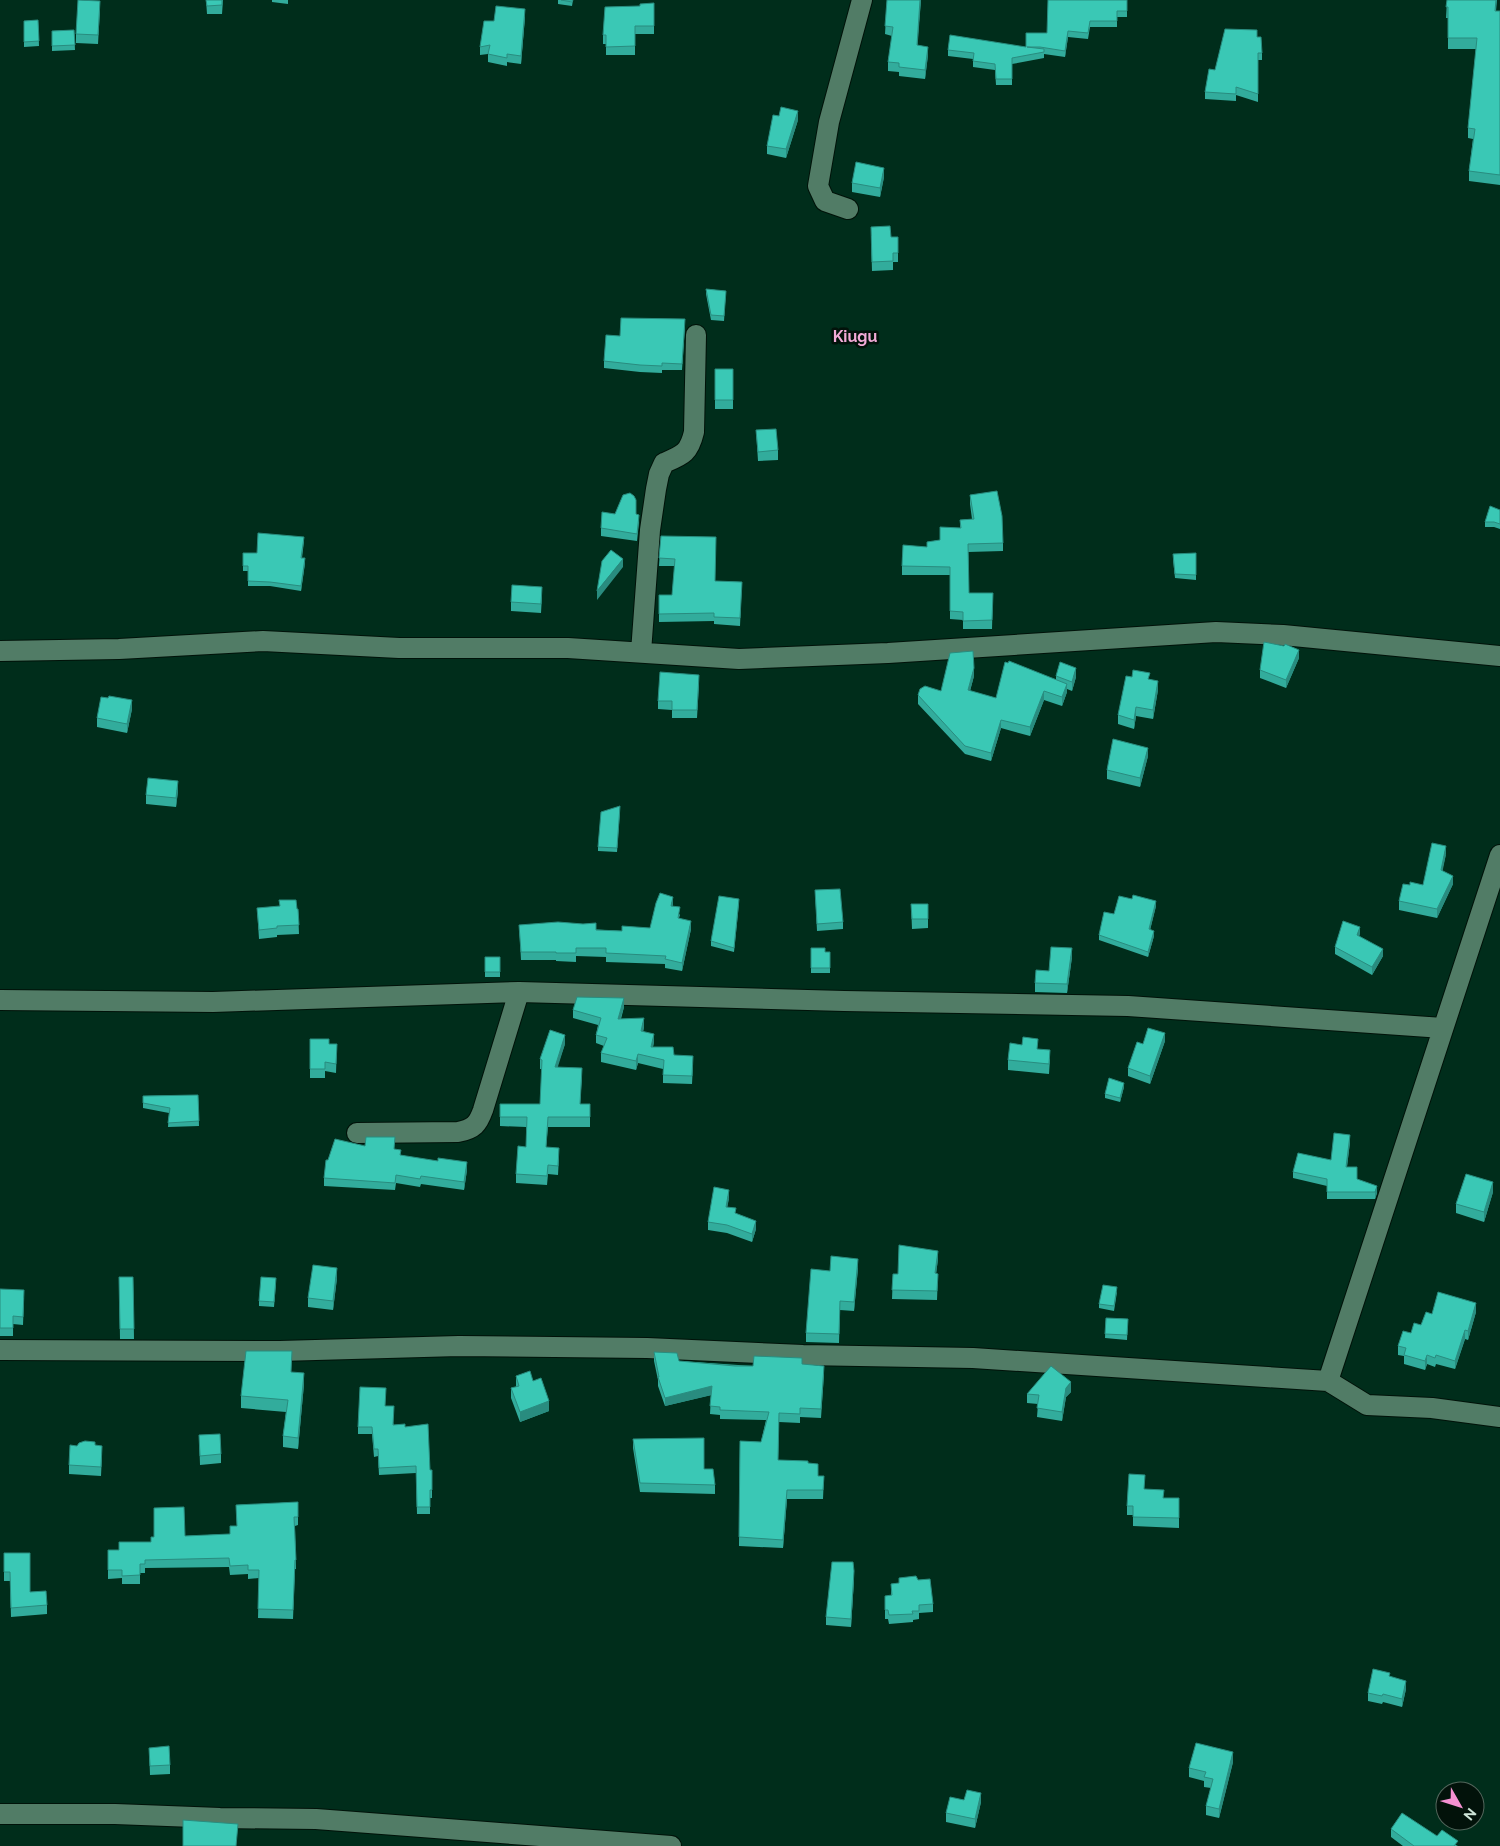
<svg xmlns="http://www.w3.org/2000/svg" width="1500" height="1846" font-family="Raleway,sans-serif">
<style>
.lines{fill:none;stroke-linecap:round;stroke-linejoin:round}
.street-casing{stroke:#001209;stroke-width:22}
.street{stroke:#517c66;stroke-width:20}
.wall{fill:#32ac9c}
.shaded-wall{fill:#298c7f}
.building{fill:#3ac8b5;stroke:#298c7f}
.labels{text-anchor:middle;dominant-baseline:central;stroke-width:5;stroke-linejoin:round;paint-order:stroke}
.quarter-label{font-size:16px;font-weight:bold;fill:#f2abd7;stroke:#02120a}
</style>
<rect width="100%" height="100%" fill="#002d1b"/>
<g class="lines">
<g class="street-casing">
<path id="street" d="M848 209 825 201 818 186 829 122 862 0
M0 651 119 649 263 641 399 648H568L739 659 888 653 1216 632 1283 635 1500 656
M641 652 650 530 656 489 659 474 664 463C683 455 689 453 694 432L696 335
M0 1000 213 1002 519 992 844 1001 1128 1006 1443 1028
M357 1133 458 1132C474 1129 478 1124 483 1110L519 992
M0 1350 280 1351 459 1346 647 1348 803 1355 973 1358 1328 1381 1367 1405 1432 1408 1500 1417
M1328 1381 1500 855
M0 1814H115L220 1818 316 1819 671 1846"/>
</g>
<use href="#street" class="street"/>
</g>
<path class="wall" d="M206 0H223L222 14H207Z
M272 0H288V4L272 2Z
M558 0H573L572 6 558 4Z
M887 0H921L917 45 928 55 925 79 899 76V72L888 71V62L892 36 885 34Z
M1127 0V17H1117V27H1090L1088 39 1068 37 1065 57 1044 54V58L1012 64V85H996L995 70 973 67V59L948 56V50L1026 47Z
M1447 0H1497L1496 11H1500V185L1469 181V171L1473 139 1468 138V128L1476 49H1448V18H1446Z
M654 3V34H635V55H606V44H603V35L640 6Z
M100 10 98 44 76 43V34Z
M525 17 521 64 507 62V66L488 62V54L480 55V47L494 21Z
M38 20 39 46 24 47V21Z
M74 30 75 50 52 51V31Z
M1257 37 1262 53V60H1258V102L1236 95V101L1205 99V92L1215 70Z
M798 120 786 158 767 154V146Z
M884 177 880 197 852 192V183Z
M871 236 891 237 898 253V262H893V270L872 271Z
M706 289 726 291 724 321 711 320 706 294Z
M685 326 682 370H662V373L640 372 604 368V361L620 336Z
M715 369H733V409H715Z
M756 430 778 450V460L758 461Z
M970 495 1003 543V551L968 552 969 593H993L992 629H963V620L950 619V575H902V557L927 547V542L940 540 960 528V520L972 519 970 504Z
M1500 510V529L1494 527H1485V522Z
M615 514H636L639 522 637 541 601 536V528Z
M661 536 715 581 742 582 740 626 714 624V621L659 622V595H672L675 566H659Z
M304 541 302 558 305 563 301 591 270 586H248V571H243V553H257Z
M1196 553V580L1175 578 1173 559Z
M542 596 541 613 511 611V602Z
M1299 658 1286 688 1260 678V670Z
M974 676 970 691 996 698 1056 679V676L1076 677 1072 691 1067 689V692L1062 706 1044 700 1030 736 1001 728 991 761 965 754 918 704V695L941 691Z
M1150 679 1158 690 1153 719 1136 716 1134 729 1118 724V715Z
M699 684 697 718H672V710L658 709V701Z
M132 709 127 733 97 727V718Z
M1148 756 1140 787 1107 779V770Z
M178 791 176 807 146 804V795Z
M620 811 617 852 598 851V847Z
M1446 854 1442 871 1453 884 1437 918 1399 910V901L1410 885H1423Z
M815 890 843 922V929L817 931Z
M1132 899 1156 906 1150 930 1154 936 1148 957 1099 940V935L1114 914Z
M739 903 734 952 711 946V941Z
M911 904H928V928L912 929Z
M673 906 680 915 679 918 691 929 682 971 665 968V964L606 962V957L576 956V962L556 961V960H521L519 925 622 931 650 928Z
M257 908 298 909 299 934 277 935V937L259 939Z
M1360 934 1359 936 1383 956 1372 975 1335 954V947Z
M811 948 825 952H830V973H811Z
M485 957H500V977H485Z
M1072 957 1067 993 1035 992V983L1049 971Z
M624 1007 621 1019 644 1027 643 1032 654 1042 653 1047 693 1064 692 1084 663 1083V1069L638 1063 636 1070 601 1062V1053L604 1046 596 1043V1035L598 1025 573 1018V1010Z
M310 1039 329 1044H337L336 1073 325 1071V1078H310Z
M1165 1041 1150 1084 1128 1076V1068L1143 1044Z
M565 1044 557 1067 582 1077 580 1104H590V1127H548L546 1147 559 1157 558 1175 548 1174 547 1185 516 1183V1174L526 1147V1127L500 1126V1104H540L542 1069H540V1059Z
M1038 1049 1050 1059 1049 1074 1008 1070V1060Z
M1124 1087 1120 1102 1105 1098V1094Z
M198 1095 199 1126 168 1127 169 1113 143 1108V1096Z
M1350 1142 1347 1167 1357 1179 1377 1193 1375 1199H1327V1186L1293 1178V1172L1331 1160Z
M365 1146 395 1149 401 1155 467 1170 464 1190 421 1184 420 1187 396 1183 395 1190 324 1186V1178L328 1160Z
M1493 1192 1484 1222 1456 1213V1204Z
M729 1198 727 1207 756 1229 752 1242 727 1233 708 1230V1222Z
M938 1259 936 1274H938L937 1300 892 1299 893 1274H898Z
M858 1268 854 1311 840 1310 839 1343 806 1342V1333L830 1271Z
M119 1277H133L134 1339H120Z
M337 1278 333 1310 308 1307V1298Z
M276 1283 274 1307 259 1306V1301Z
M0 1289 24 1298 23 1325 13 1324V1336H0Z
M1117 1292 1114 1311 1099 1308V1304Z
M1476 1312 1468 1340 1465 1339 1455 1369 1436 1364 1435 1367 1427 1364 1425 1370 1404 1364V1356L1398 1355V1346L1432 1314Z
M1106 1318 1128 1319 1127 1340 1105 1338Z
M654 1352 679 1361 753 1366 802 1364 824 1374 821 1418 800 1417V1423L779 1422 778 1460 808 1463 818 1476H824L823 1499H787L783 1548 739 1546 740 1441 761 1442 766 1420 720 1419V1415L710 1414 711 1395 665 1406 658 1386V1380L654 1361Z
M292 1372 304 1384 298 1449 283 1447V1436L286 1412 241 1408V1396Z
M516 1376 533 1381 549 1411 520 1422 511 1398V1388L516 1387Z
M1071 1392 1066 1397 1062 1421 1037 1417 1038 1404 1027 1403V1394Z
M385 1406 394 1425 405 1427 430 1470H432V1498H430V1514H417L416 1473 379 1475 378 1456 374 1457 372 1434H358V1427Z
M199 1435 221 1454V1463L200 1465Z
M633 1439 704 1469 715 1485V1494L640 1492 633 1448Z
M95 1445 102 1455 101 1476 69 1474V1465L77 1446Z
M1145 1489 1164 1498H1179V1528L1133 1526V1515H1127V1506Z
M298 1502V1525L295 1526 296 1569H295L293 1619 258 1618 259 1578 248 1579V1574L230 1575 229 1567 145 1568V1573H140V1584H122V1578L108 1579V1550H119L185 1536 230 1534 237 1526 236 1505Z
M4 1553 30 1592 47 1605V1614L11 1617 10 1581H4Z
M899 1578 918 1580 933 1604V1612L919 1613V1619L913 1620V1622L889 1624 888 1619H885V1596H891V1584L899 1583Z
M854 1579 851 1627 826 1625V1617Z
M1390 1677 1406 1689 1402 1707 1383 1702 1382 1704 1368 1701V1693Z
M149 1748 170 1765V1774L150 1775Z
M1233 1762 1219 1818 1206 1815V1806L1211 1788 1204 1787V1781L1189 1777V1768Z
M964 1800 981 1802 975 1828 946 1822V1813Z
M1391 1829 1437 1836 1458 1846H1403L1391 1837Z"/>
<path class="shaded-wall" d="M920 0H921L917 54V45Z
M525 9V17L521 64V56Z
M1068 31V37L1065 57V51Z
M928 47V55L925 79V70Z
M798 111V120L786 158V149Z
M884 168V177L880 197V188Z
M305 558V563L301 591V586Z
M623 559V567L597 600V591Z
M1299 650V658L1286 688V680Z
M974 668V676L968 698V690Z
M1076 668V677L1072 691V682Z
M1158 681V690L1153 719V710Z
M1067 684V692L1062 706V697Z
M1044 691V700L1030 736V727Z
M132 700V709L127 733V724Z
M1136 707V716L1134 729V720Z
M1001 720V728L991 761V753Z
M1148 748V756L1140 787V778Z
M178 781V791L176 807V798Z
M1446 846V854L1441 879V870Z
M1453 876V884L1437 918V909Z
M673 897V905L671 914V906Z
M1156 901V906L1149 934V929Z
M691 921V929L682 971V963Z
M1360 927V934L1357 942V935Z
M1154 931V936L1148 957V952Z
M1072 948V957L1067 993V984Z
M1383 949V956L1372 975V967Z
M624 998V1007L618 1027V1019Z
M644 1018V1027L641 1040V1031Z
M1165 1033V1041L1150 1084V1076Z
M654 1034V1042L651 1055V1047Z
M565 1035V1044L555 1076V1067Z
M638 1054V1063L636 1070V1061Z
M1124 1083V1087L1120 1102V1098Z
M1350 1135V1142L1346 1174V1167Z
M467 1162V1170L464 1190V1182Z
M1493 1182V1192L1484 1222V1212Z
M1377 1186V1193L1375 1199V1192Z
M729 1190V1198L726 1215V1207Z
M756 1221V1229L752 1242V1234Z
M938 1251V1259L935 1282V1273Z
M858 1259V1268L854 1311V1302Z
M337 1268V1278L333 1310V1301Z
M1476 1303V1312L1468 1340V1331Z
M1465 1330V1339L1455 1369V1361Z
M1427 1355V1364L1425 1370V1361Z
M304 1373V1384L298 1449V1438Z
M1071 1382V1392L1066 1397 1062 1421V1412L1066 1388Z
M712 1386V1395L665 1406V1398Z
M549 1401V1411L520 1422V1412Z
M787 1490V1499L783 1548V1540Z
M854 1571V1579L851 1627V1619Z
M1406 1681V1689L1402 1707V1699Z
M1233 1752V1762L1219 1818V1809Z
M981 1793V1802L975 1828V1819Z"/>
<path class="building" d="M78 0 100 1 98 35 76 34Z
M206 0H222V5L207 6Z
M561 0H573L572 2Z
M887 0H920L917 45 928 47 925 70 899 67V63L888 62 893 27 885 26Z
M1048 0H1127V11H1117V21H1090L1088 33 1068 31 1065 51 1040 47H1027L1044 49V52L1012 58V79H996L995 64 973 61 974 53 948 50 950 35 1026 47V33H1047Z
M1447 0H1496L1495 11H1500V175L1469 171 1475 129 1468 128 1477 38H1448V7H1446Z
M654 3V26H635V46L606 47V35H603L605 7 640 6V4Z
M496 6 525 9 521 56 507 54V58L488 54 490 45 480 47 484 21H494Z
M38 20 39 41 24 42V21Z
M1225 29 1257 30V37H1261L1262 53H1258V94L1236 87V94L1205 92 1209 69 1215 70Z
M74 30 75 45 52 46V31Z
M781 107 798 111 786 149 767 146 773 115 779 116Z
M856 162 884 168 880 188 852 183Z
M890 226 891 237H898V253H893V261L872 262 871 227Z
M706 289 726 291 724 316 711 315Z
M621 318 685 319 682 364 662 363V366L640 365 604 361 606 335 620 336Z
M715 369H733V400H715Z
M776 429 778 450 758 452 756 430Z
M997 491 1002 516 1003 543 968 544 969 593H993L992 620 963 621V612L950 611V567L902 566 903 545 927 547V542L940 540V527L961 528 960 520 974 519 970 495Z
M630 493 634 496 636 500V514L639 515 637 534 601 528 602 512 615 514 623 495Z
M1490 506 1500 510V524L1494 522H1485Z
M258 533 304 537 301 558H305L301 586 270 582 248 581V566H243V553H257Z
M661 536 716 537 715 581 742 582 740 618 714 617V613L659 614V595H672L675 559 659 558Z
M611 550 623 559 597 591 602 561Z
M1196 553V575L1175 574 1173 554Z
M512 585 542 587 541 604 511 602Z
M1264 642 1284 646 1285 644 1299 650 1286 680 1260 670Z
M973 651 974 668 968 690 996 698 1005 662 1008 663 1009 661 1067 684 1062 697 1044 691 1030 727 1001 720 991 753 965 746 918 695 920 689 925 686 941 691 950 653Z
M1060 662 1076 668 1072 682 1056 676Z
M1133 670 1150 673 1148 679 1158 681 1153 710 1136 707 1134 720 1118 715 1126 676 1132 677Z
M660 672 699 675 697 710H672V701H658Z
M109 696 132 700 127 724 97 718 101 697 108 698Z
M1113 739 1148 748 1140 778 1107 770Z
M148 778 178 781 176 798 146 795Z
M620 806 617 848 598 847 601 812Z
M1432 843 1446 846 1441 870 1453 876 1437 909 1399 901 1403 884 1410 885V882L1423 885Z
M840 889 843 922 817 924 815 890Z
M660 893 673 897 671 906 680 907 678 918 691 921 682 963 665 959 666 956 606 953V948H576V953H556V952H521L519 925 558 922 583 924 596 923V930L622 931V926L650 928 656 903Z
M1133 895 1156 901 1149 929 1154 931 1148 952 1099 935 1104 912 1114 914 1119 896 1132 899Z
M719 896 739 899 734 948 711 941Z
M279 900H296L297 909H298L299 925 277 926V928L259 930 257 908 280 906Z
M911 904H928V919H912Z
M1343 921 1360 927 1357 935 1383 949 1372 967 1335 947Z
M1051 947 1072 948 1067 984 1035 983 1036 970 1049 971Z
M811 948H825V952H830V968H811Z
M485 957H500V972H485Z
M577 997 624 998 618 1019 644 1018 641 1031 654 1034 651 1047H673L674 1055 693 1056 692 1076 663 1075 664 1060 638 1054 636 1061 601 1053 607 1038 596 1035 601 1018 573 1010Z
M1148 1028 1165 1033 1150 1076 1128 1068 1137 1042 1143 1044Z
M550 1030 565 1035 555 1067 582 1068 580 1104H590V1117H548L546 1147 559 1148 558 1166 548 1165 547 1176 516 1174 518 1146 526 1147 527 1117H500V1104H540L542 1060 540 1059Z
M1023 1037 1038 1039 1037 1049 1050 1050 1049 1064 1008 1060 1010 1043 1022 1045Z
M310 1039H329V1044H337L336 1064 325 1062V1069H310Z
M1109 1078 1124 1083 1120 1098 1105 1094Z
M198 1095 199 1121 168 1123 170 1108 143 1103V1096Z
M1334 1133 1350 1135 1346 1167H1357V1179L1377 1186 1375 1192H1327V1179L1293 1172 1298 1153 1331 1160Z
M366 1137H395L394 1149 401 1150 400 1155 438 1161V1158L467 1162 464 1182 421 1176 420 1179 396 1175 395 1183 324 1178 326 1160H328L335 1139 365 1146Z
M1466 1174 1493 1182 1484 1212 1456 1204Z
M714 1187 729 1190 726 1207 736 1208 735 1213 756 1221 752 1234 727 1225 708 1222Z
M899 1245 938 1251 935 1273 938 1274 937 1291 892 1290 893 1274H898Z
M831 1256 858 1259 854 1302 840 1301 839 1334 806 1333 811 1269 830 1271Z
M313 1265 337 1268 333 1301 308 1298Z
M119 1277H133L134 1329H120Z
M261 1277 276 1278 274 1302 259 1301Z
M1103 1285 1117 1287 1114 1306 1099 1304Z
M0 1289 24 1290 23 1317 13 1316V1328H0Z
M1438 1292 1476 1303 1468 1331 1465 1330 1455 1361 1436 1355 1435 1358 1427 1355 1425 1361 1404 1355 1406 1348 1398 1346 1403 1331 1411 1333 1414 1323 1421 1325 1426 1312 1432 1314Z
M1106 1318 1128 1319 1127 1335 1105 1334Z
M246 1351H292L291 1372 304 1373 298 1438 283 1436 288 1400 241 1396Z
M654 1352 677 1353 679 1361 735 1366H753L754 1356 802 1358V1364L824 1366 821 1409 800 1408V1414L779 1413 778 1460 808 1461V1463L818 1464V1476H824L823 1490H787L783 1540 739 1537 740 1441 761 1442 769 1412 720 1410V1407L710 1406 712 1386 665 1398 658 1377H659Z
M1051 1366 1071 1382 1066 1388 1062 1412 1037 1408 1039 1395 1027 1394Z
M530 1371 533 1381 541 1378 549 1401 520 1412 511 1388 519 1386 516 1376Z
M360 1387 386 1388 385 1406H394L393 1425 405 1424V1427L428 1424 430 1470H432V1490H430V1507H417L416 1466 379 1468 378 1449H374L372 1427H358Z
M220 1434 221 1454 200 1456 199 1435Z
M704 1438V1469H713L715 1485 640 1483 633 1439Z
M85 1441 95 1442V1445L102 1446 101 1467 69 1465 70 1445 77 1446 79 1443Z
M1129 1474 1145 1475 1144 1489 1164 1490 1163 1498H1179V1518L1133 1517V1506H1127Z
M298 1502V1517H294L296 1560H295L293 1610 258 1609 259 1570H248V1565L230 1566 229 1558 145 1560V1564H140V1575L122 1576V1570H108V1550H119V1542H151V1537H154V1508L184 1507 185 1536 230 1534V1526H237L236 1505Z
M4 1553H30V1592L46 1591 47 1605 11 1608 10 1572H4Z
M832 1562H853L854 1571 851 1619 826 1617Z
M916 1576 918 1580 930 1579 933 1604 919 1605V1611H912L913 1614 889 1615 888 1610H885V1596L892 1595 891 1584 899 1583V1578Z
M1373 1669 1390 1673 1389 1676 1406 1681 1402 1699 1383 1694 1382 1696 1368 1693Z
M1196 1743 1233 1752 1219 1809 1206 1806 1213 1779 1204 1777 1206 1772 1189 1768Z
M169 1746 170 1765 150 1766 149 1748Z
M967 1790 981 1793 975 1819 946 1813 950 1797 964 1800Z
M1402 1813 1437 1836 1442 1830 1458 1841 1454 1846H1414L1391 1829Z
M183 1820 238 1824 236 1846H183Z"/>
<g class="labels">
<g class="quarter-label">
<text x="855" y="336">Kiugu</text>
</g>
</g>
<g transform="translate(1460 1806) rotate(129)"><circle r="24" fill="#02120a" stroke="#53665c"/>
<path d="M0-4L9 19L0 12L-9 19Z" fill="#f591d2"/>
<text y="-8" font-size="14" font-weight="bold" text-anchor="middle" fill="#cde4d7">N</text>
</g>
</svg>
